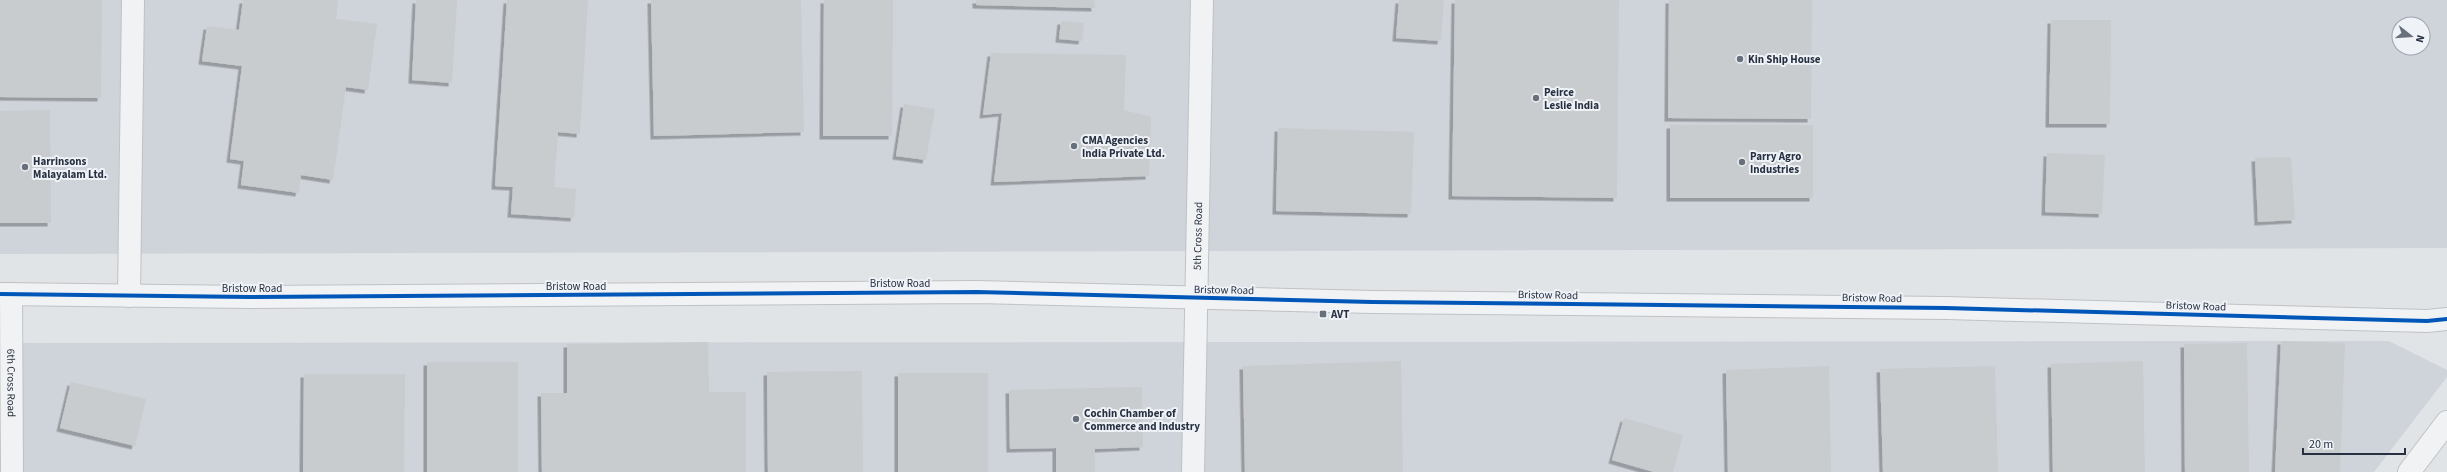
<svg xmlns="http://www.w3.org/2000/svg" width="2447" height="472" font-family="'Source Sans 3',sans-serif">
<style>
.built{fill:#cfd3da;fill-rule:evenodd}
.building{fill:#c9cccf;filter:url(#shadow)}
.lines{fill:none;stroke-linecap:round;stroke-linejoin:round}
.minor-casing{stroke:#bfc2c5;stroke-width:24}
.tertiary-casing{stroke:#bfc2c5;stroke-width:24}
.minor{stroke:#f1f2f3;stroke-width:22}
.tertiary{stroke:#f1f2f3;stroke-width:22}
.cycleway-casing{stroke:#eff2f7;stroke-width:6}
.cycleway{stroke:#0057b8;stroke-width:4}
.poi-dot{fill:#68707b;stroke:#eff2f7;stroke-width:1.5}
.labels{text-anchor:middle;dominant-baseline:central;stroke-width:4;stroke-linejoin:round;paint-order:stroke}
.poi-label{font-size:11px;font-weight:bold;fill:#273141;stroke:#eff2f7;text-anchor:start}
.street-label{font-size:11px;fill:#273141;stroke:#eff2f7}
</style>
<defs>
<filter id="shadow"><feDropShadow dx="-3.5" dy="3.5" stdDeviation="0" flood-color="#0004"/></filter>
</defs>
<rect width="100%" height="100%" fill="#e1e4e7"/>
<path class="built" d="M0 0H2447V248L0 254ZM2399 24H2423V48H2399Z
M2389 341 2447 370V377L2374 472H0V343Z"/>
<path class="building" d="M0 0H102L101 98 0 97Z
M243 0H338L336 19 377 24 368 90 346 87 333 180 301 175 299 193 241 185 244 161 230 159 242 66 202 61 207 26 239 30Z
M416 0H457L452 83 412 80Z
M507 0H588L580 134 558 132 554 187 576 189 574 218 511 214 513 187 495 186Z
M651 0H801L804 132 654 136Z
M824 0H893L892 136H823Z
M976 0H1094L1095 8 976 5Z
M1399 0H1444L1441 41 1396 38Z
M1455 0H1619L1617 198 1452 196Z
M1669 0H1812L1811 119 1668 118Z
M2051 20H2111L2110 124H2049Z
M1061 21 1084 23 1082 41 1059 39Z
M991 53 1126 55 1124 110 1151 117 1149 176 994 182 1002 113 983 115Z
M904 104 935 109 926 160 896 156Z
M50 110 51 223H0V111Z
M1670 125H1813V198H1670Z
M1278 128 1414 132 1411 214 1276 211Z
M2047 153 2105 155 2102 214 2045 212Z
M2291 157 2295 220 2258 222 2255 158Z
M2281 341 2345 343 2340 472H2275Z
M708 342 709 392H746V472H542L541 393H567V344Z
M2247 343 2249 472H2185L2184 344Z
M1401 361 1403 472H1245L1243 366Z
M2143 361 2145 472H2053L2051 364Z
M427 362H518V472H427Z
M1829 366 1831 472H1728L1726 370Z
M1995 366 1998 472H1883L1880 369Z
M862 371 863 472H768L767 372Z
M898 373H988V472H898Z
M304 374H405L404 472H303Z
M71 382 146 399 135 446 60 428Z
M1142 387 1143 447 1095 449V472H1056V448L1010 449 1009 390Z
M1624 418 1683 435 1673 472H1654L1612 460Z"/>
<g class="lines">
<g class="minor-casing">
<g id="minor">
<path id="s1" d="M11 294 12 472"/>
<path d="M129 296 133 0"/>
<path id="s2" d="M1193 472 1202 0"/>
<path d="M2409 472 2447 422"/>
</g>
</g>
<g class="tertiary-casing">
<path id="tertiary" d="M0 294 250 297 977 292 1372 302 1946 308 2427 321 2447 319"/>
</g>
<use href="#minor" class="minor"/>
<use href="#tertiary" class="tertiary"/>
<g class="cycleway-casing">
<path id="cycleway" d="M0 294 250 297 977 292 1372 302 1946 308 2427 321 2447 319"/>
</g>
<use href="#cycleway" class="cycleway"/>
</g>
<g class="poi-dot">
<circle cx="1740" cy="59" r="4"/>
<circle cx="1536" cy="98" r="4"/>
<circle cx="1074" cy="146" r="4"/>
<circle cx="1742" cy="162" r="4"/>
<circle cx="25" cy="167" r="4"/>
<rect x="1319" y="310" width="8" height="8" rx="2"/>
<circle cx="1076" cy="419" r="4"/>
</g>
<g class="labels">
<g class="poi-label">
<text x="1748" y="59">Kin Ship House</text>
<text x="1544" y="92">Peirce<tspan x="1544" dy="13">Leslie India</tspan></text>
<text x="1082" y="140">CMA Agencies<tspan x="1082" dy="13">India Private Ltd.</tspan></text>
<text x="1750" y="156">Parry Agro<tspan x="1750" dy="13">Industries</tspan></text>
<text x="33" y="161">Harrinsons<tspan x="33" dy="13">Malayalam Ltd.</tspan></text>
<text x="1331" y="314">AVT</text>
<text x="1084" y="413">Cochin Chamber of<tspan x="1084" dy="13">Commerce and Industry</tspan></text>
</g>
<g class="street-label">
<text stroke="none"><textPath href="#s2" startOffset="236">5th Cross Road</textPath></text>
<text x="900" y="283">Bristow Road</text>
<text x="576" y="286">Bristow Road</text>
<text x="252" y="288">Bristow Road</text>
<text transform="translate(1224 290) rotate(1)">Bristow Road</text>
<text transform="translate(1548 295) rotate(1)">Bristow Road</text>
<text transform="translate(1872 298) rotate(1)">Bristow Road</text>
<text transform="translate(2196 306) rotate(2)">Bristow Road</text>
<text stroke="none"><textPath href="#s1" startOffset="89">6th Cross Road</textPath></text>
</g>
</g>
<g transform="translate(2411 36) rotate(107)"><circle r="19" fill="#eff2f7" stroke="#9fa5ae"/>
<path d="M0-3L7 15L0 10L-7 15Z" fill="#68707b"/>
<text y="-6" font-size="11" font-weight="bold" text-anchor="middle" fill="#273141">N</text>
</g>
<path d="M2303 448v6h102v-6" fill="none" stroke="#273141" stroke-width="2"/>
<text x="2309" y="448" font-size="12" fill="#273141" stroke="#eff2f7" stroke-width="3" paint-order="stroke">20 m</text>
</svg>
